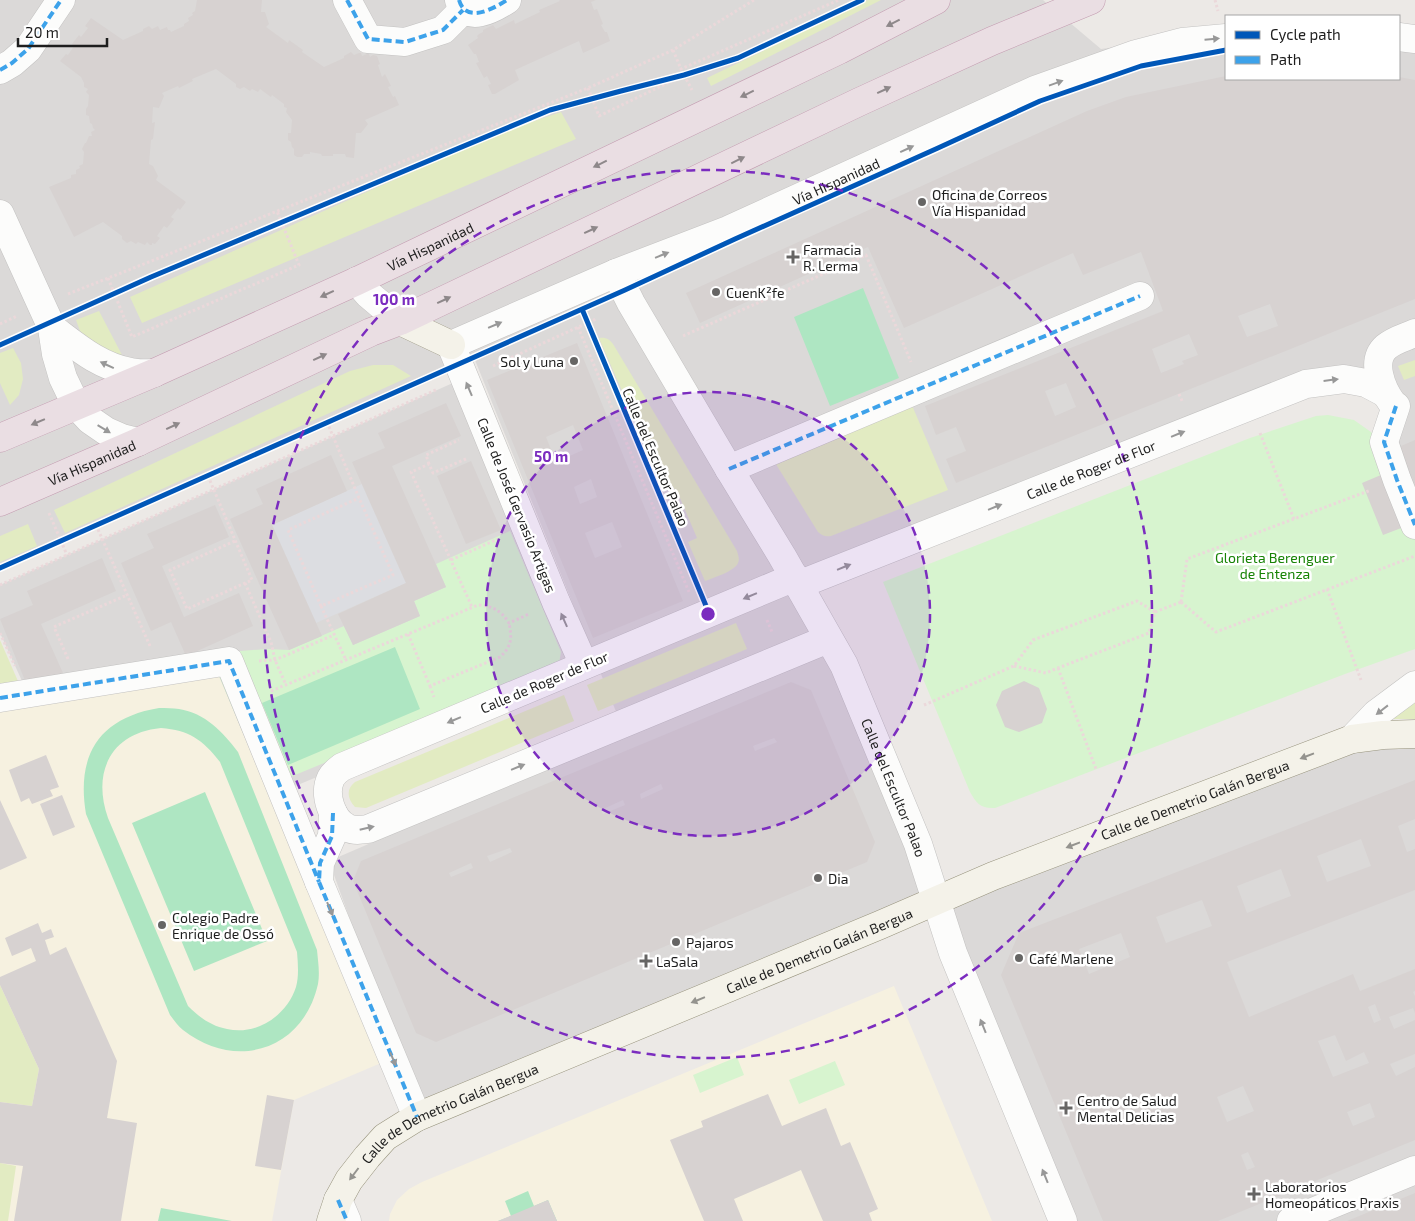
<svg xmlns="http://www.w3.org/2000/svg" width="1415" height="1221" font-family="'Exo 2',sans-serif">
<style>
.residential{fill:#dbd9d8}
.education{fill:#f6f1e0}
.grass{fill:#e2ebc2}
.park{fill:#d7f4cf}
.pitch{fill:#aee6c2;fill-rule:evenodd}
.plaza{fill:#dcdde1}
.building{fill:#d7d2d1;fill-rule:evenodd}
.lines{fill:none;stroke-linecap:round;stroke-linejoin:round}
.street-casing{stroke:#c3c2c1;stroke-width:29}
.secondary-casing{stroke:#97937d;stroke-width:29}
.highway-casing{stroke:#c39bb0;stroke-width:29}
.path{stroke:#ebd8da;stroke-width:3;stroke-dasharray:2.5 2.5;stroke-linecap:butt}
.street{stroke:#fcfcfb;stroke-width:28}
.secondary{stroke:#f4f2e9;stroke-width:28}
.highway{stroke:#eadee3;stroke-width:28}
.quiet{stroke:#3da2ea;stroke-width:4;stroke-dasharray:8 4;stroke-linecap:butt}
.cycleway-casing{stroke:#fff;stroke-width:8}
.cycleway{stroke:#0057b8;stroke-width:5}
.oneway{fill:#8e888a}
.oneway2{fill:#989898}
.oneway3{fill:#94938e}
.ring{fill:none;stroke:#7b2cbf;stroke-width:2.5;stroke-dasharray:9 6}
.poi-dot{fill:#666564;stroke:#fff;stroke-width:2}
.labels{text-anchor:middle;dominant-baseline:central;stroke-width:5;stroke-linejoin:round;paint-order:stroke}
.street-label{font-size:14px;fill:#1e1e1e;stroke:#fff}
.poi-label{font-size:14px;fill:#1e1e1e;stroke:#fff;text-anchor:start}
.park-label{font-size:14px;fill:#178305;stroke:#fff}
.centre{fill:#7b2cbf;stroke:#fff;stroke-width:2.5}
.ring-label{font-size:15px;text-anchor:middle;font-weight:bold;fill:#7b2cbf;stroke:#fff;stroke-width:5;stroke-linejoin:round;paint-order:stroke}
</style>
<rect width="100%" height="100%" fill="#ece9e6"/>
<path class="residential" d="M0 0H1043L1101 49 1226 32V79H1399V22L1415 27V503L1394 449 1400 408 1322 380 800 588 930 899 420 1114 329 861 625 734 475 360 0 571Z
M464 378 584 665 281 792 28 694 0 633V585Z
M1415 735V1221H1065L933 901 1352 742Z"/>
<path class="education" d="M216 669 381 1063 294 1100 272 1221H0V712Z
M894 986 992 1221H557L548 1201 498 1221H389L390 1214 397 1200 409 1189 422 1182Z"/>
<path class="grass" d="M868 0H881L711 86 707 78Z
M561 112 576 139 142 323 130 297 504 131Z
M99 311 122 355 109 356 89 343 80 331 76 320Z
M599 338C606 337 609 339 613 344L737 551C738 555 740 559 738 563 735 571 713 578 705 581L688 542 697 538 680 498 660 467 656 469Z
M13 348 21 363 23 379 19 395 10 405 0 383V353Z
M1415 360V376L1404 380 1398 366Z
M373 365H393L411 376 65 533 54 510 350 371Z
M911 403 948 490 831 536C825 537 823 536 818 532L774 461Z
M28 524 37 546 0 562V536Z
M736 623 747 649 598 711 587 685Z
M0 640 21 688H0Z
M564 695 574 721 366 808 355 807C347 798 346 789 355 782Z
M1415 699V719H1393L1392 717Z
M0 985 39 1069 32 1106 0 1102Z
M0 1163 16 1166 8 1221H0Z"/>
<path class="park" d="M1328 415 1354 420 1371 432 1381 444 1415 533V649L1345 674 995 808C981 809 976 803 970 792L883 582 1250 438 1316 416Z
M510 531 561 652 559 663 554 668 266 787 216 669 215 653 267 649 289 650 344 626 353 645 420 616 414 601 446 587 436 564Z
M737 1057 744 1075 700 1093 693 1075Z
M835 1061 845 1085 799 1104 789 1080Z"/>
<path class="pitch" d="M863 288 899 378 830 406 794 317Z
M395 647 420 709 288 765 262 703Z
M159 708C166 708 173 708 179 709 205 713 223 732 238 752L317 950C318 961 320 973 318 984 303 1051 235 1071 183 1030 178 1026 174 1020 170 1015L86 814C76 755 99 718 159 708ZM161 728C189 730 203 740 220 762L297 952C298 964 299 976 296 987 287 1015 257 1036 227 1029 211 1026 199 1017 188 1006L108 818C92 773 110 733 161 728Z
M205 792 267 941 194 971 132 823Z
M528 1191 534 1206 548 1200 557 1221H498L511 1216 505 1201Z
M161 1208 232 1221H158Z"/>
<path class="plaza" d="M362 484 406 583 316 623 272 525Z"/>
<path class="building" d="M197 0H262L261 12H265L269 24 266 27 288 43 289 40 303 50 302 52 324 67 344 58V56L351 52 354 55 359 53H361L362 56 367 54H369L370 57 373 55 377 56 380 64 378 65 382 77 385 74 391 86 388 87 393 97 395 96 399 105 365 120 368 124 361 133H356L354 158 346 157 345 154H333V156H322L321 154 310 152V154H304L302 157H297L294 155V149L292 147 291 142 288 140V133H291L292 120 286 112 287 108 284 107V104L272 95 271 97 260 89 258 92 252 89 250 91 244 87 240 89 236 87V84L216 69 192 79 193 81 179 88 178 86 162 93 164 96 159 108 153 107 152 123 155 122 153 139 151 140 149 164 153 166 158 176 156 180 186 202 180 210 178 208 171 217 174 219 167 228 164 226 157 236 160 238 155 244 152 243V245H150L147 242 145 245 138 242 136 244 131 241 127 243 122 239V236L103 222 74 237 49 187 71 178V175L76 174V170L80 168 79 166 83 164 84 152 82 149 85 143H86L89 136H92L91 132 95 130 93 128 92 124 90 123 89 116 86 115V109L88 106 89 95 86 92 88 89 84 87V83L81 77 60 61 66 54 68 55 74 46 72 44 79 35 81 37 88 28 85 26 91 18 123 40 143 31V29L149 26 152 29 158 26 160 30 167 27 168 30H170L171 32 184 26V24L189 21 188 18 193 15 192 13 195 11Z
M559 0H596L591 2 594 10 597 9 603 24 601 25 605 32H607L610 41 583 53 579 41 515 70 519 80 495 94H492L488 85 491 84 487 76 484 78 476 63 479 62 476 54H474L468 45 478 38 477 36 479 34 483 32V30L493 25 496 29 514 20 515 24 540 12 539 10 560 1Z
M1226 76V79H1399V77L1415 80V299L956 483 946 459 966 451 956 427 936 435 925 406 1163 311 1141 252 1083 275 1073 253 904 328 868 247 700 323 686 293 1087 111 1126 97ZM1270 304 1278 326 1247 337 1238 316ZM1189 334 1198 355 1182 361 1184 364 1161 373 1152 349ZM1066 383 1076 407 1055 416 1045 391Z
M577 343 683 601 593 638 487 380ZM573 425 583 450 556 462 546 437ZM591 479 597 497 580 504 574 487ZM612 522 622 547 595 558 585 533Z
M446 403 461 436 392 466 446 587 414 601 420 616 353 645 338 614 406 583 352 462 385 448 378 433Z
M1415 440V501L1394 449Z
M331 455 347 491 272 525 322 636 289 650 230 519 263 504 256 489Z
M471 461 501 530 466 544 437 476Z
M1388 472 1409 525 1383 535 1362 483Z
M215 505 229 537 162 566 184 617 239 593 253 626 186 656 171 622 151 631 121 563 154 548 147 534Z
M102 558 116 591 41 624 63 673 28 688 0 619 33 605 27 591Z
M1024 681 1039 688 1047 709 1042 723 1019 732 1005 727 996 705 1002 691Z
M791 682 811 690 875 842 867 862 436 1042 416 1033 353 881 361 861ZM774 738 777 742 755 751 753 746ZM661 784 663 789 641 799 640 794ZM623 800 625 805 603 814 601 810ZM510 848 512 852 490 862 487 856ZM471 863 473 868 451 877 449 873Z
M46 755 59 787 50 790 53 796 32 804 29 798 21 802 9 770Z
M1415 780V819L1398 826 1407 852 1415 849V890L1227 962 1249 1017 1353 974 1360 991 1415 969V991L1413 992 1415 996V1013L1413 1008 1389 1017 1394 1029 1415 1020V1054L1390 1064 1396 1076 1415 1067V1140L1218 1221H1103L1001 975 1019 933ZM1361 839 1371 866 1327 882 1317 856ZM1281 869 1291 896 1247 913 1237 886ZM1202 900 1212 926 1166 943 1156 917ZM1121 933 1130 957 1089 974 1079 949ZM1375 1004 1381 1020 1374 1023 1368 1007ZM1335 1035 1346 1061 1364 1052 1369 1063 1333 1077 1318 1041ZM1243 1086 1254 1111 1227 1122 1217 1097ZM1370 1103 1375 1117 1353 1126 1347 1112ZM1248 1152 1255 1167 1247 1170 1241 1155Z
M62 795 75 827 53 836 40 804Z
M0 800 27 858 0 870Z
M38 923 42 933 51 929 54 937 45 940 50 955 66 947 117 1061 107 1118 137 1123 121 1221H14L23 1166 0 1163V1102L32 1106 39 1069 0 985V977L36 961 31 948 12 956 5 938Z
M768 1094 782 1126 826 1108 841 1146 850 1142 864 1175 878 1209 869 1213 872 1221H823L801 1170 734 1199 743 1221H704L670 1140 703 1127 701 1121Z
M267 1095 294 1100 281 1170 255 1166Z
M1415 1193V1221H1347Z
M548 1200 557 1221H498Z"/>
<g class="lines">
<g class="street-casing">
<g id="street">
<path d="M347 0 368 39 405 42 443 30 463 10"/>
<path d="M459 0C466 24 493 9 507 0"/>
<path d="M1399 37 1415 39"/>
<path d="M0 70 12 63 28 49 61 0"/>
<path d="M0 214 52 328 56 354 63 378 76 405 90 420 106 431 122 438 138 442"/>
<path id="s1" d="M616 273 631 303 729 469 782 556 844 665 918 844 953 953 1063 1221"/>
<path d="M357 281 368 294 400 321"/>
<path d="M52 328C76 346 100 367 131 372 138 374 146 373 154 373"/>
<path d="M1392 403C1382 389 1370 361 1386 347 1394 340 1406 337 1415 333"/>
<path d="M1396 406 1384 442 1397 480 1415 525"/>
<path d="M729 469 1140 296"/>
<path d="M795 577 342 767C338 770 333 774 331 778 323 794 332 821 348 828 354 831 361 830 368 829L828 639"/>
<path id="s2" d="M798 585 1306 384 1344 379 1366 383 1385 393"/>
<path id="s3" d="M584 665 556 602 451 345 616 273 728 230 1035 90 1136 54 1182 42 1226 38"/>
<path d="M0 698 229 661 319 882"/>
<path d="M1352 739 1376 714 1415 685"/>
<path d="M333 813 332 836 320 863 319 882 417 1117"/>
<path d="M338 1200 347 1221"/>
<path d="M1291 1221 1415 1170"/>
</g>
</g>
<g class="secondary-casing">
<g id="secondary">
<path d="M400 321 451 345"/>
<path id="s4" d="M331 1221 338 1200 349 1180 367 1157 385 1137 417 1117 880 925 993 876 1352 739 1383 735 1415 734"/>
</g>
</g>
<g class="highway-casing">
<g id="highway">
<path id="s5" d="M0 438 154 373 357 281 839 50 936 0"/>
<path id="s6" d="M0 502 138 442 371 332 400 321 859 102 992 41 1091 0"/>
</g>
</g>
<path class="path" d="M1215 0 1218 11
M673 50 681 69
M684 75 692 90
M588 88 599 116 684 75 681 69 839 0
M108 278 132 337 299 265 277 211
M68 294 588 88 673 50 754 0
M0 324 17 316
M578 327 689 592
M683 336 866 255 911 362
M493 366 596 319
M1179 394 1183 403
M327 422 359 498 393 575 321 606 288 530 359 498
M1260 433 1294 519
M466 459 433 473 429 464 411 472 472 607
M429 464 426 455 459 440
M208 476 252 580 187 609 170 570 235 541
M49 513 67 555
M96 525 150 646
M451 560 498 539
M245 583 271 642 275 660 286 685
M0 585 438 389
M1327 589 1361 680
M1181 602 1187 559 1371 490
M1181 602 1216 632 1415 556
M321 606 346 660
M1155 612 1181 602
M767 620 772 632
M0 633 15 666
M408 634 430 686 500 657C512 646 512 638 509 623
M68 659 54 627 127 595
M259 661 275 660 334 635
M1014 666 1046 673 1058 668 1149 633 1155 612
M1058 668 1096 769
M430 686 434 697
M271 691 478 605C492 606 501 610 509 623L529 614
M924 705 1014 666 1033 640 1137 601 1155 612"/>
<use href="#street" class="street"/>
<use href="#secondary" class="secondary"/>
<use href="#highway" class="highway"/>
<path class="quiet" d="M347 0 368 39 405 42 443 30 463 10
M459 0C466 24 493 9 507 0
M0 70 12 63 28 49 61 0
M1396 406 1384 442 1397 480 1415 525
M729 469 1140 296
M0 698 229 661 319 882
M333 813 332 836 320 863 319 882 417 1117
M338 1200 347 1221"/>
<g class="cycleway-casing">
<path id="cycleway" d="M582 309 709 613
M0 345 151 277 550 110 621 91 684 75 738 58 862 0
M0 568 625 290 735 239 938 148 1040 101 1141 66 1226 50"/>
</g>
<use href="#cycleway" class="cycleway"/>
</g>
<defs><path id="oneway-solid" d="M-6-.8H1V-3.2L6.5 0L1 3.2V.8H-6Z" transform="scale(1.25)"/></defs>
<g class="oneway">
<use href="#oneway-solid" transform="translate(893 23) rotate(153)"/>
<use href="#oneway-solid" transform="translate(884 90) rotate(-25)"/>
<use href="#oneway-solid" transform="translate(747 94) rotate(154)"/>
<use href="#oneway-solid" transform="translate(738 160) rotate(-26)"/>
<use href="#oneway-solid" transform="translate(600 164) rotate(154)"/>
<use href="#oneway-solid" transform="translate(591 230) rotate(-25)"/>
<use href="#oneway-solid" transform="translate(327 294) rotate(155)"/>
<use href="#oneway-solid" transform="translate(444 300) rotate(-25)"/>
<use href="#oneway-solid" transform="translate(320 357) rotate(-25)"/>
<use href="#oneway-solid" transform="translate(38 422) rotate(157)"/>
<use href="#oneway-solid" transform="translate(173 426) rotate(-25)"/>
</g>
<g class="oneway2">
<use href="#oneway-solid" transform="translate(1212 39) rotate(-5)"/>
<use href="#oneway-solid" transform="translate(1056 83) rotate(-20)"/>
<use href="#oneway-solid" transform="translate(907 149) rotate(-25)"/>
<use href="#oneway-solid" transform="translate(662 255) rotate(-22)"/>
<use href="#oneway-solid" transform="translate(495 325) rotate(-23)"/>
<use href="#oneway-solid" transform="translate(107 365) rotate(-155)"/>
<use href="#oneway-solid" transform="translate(1331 380) rotate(-7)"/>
<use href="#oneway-solid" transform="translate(469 389) rotate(-113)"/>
<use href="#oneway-solid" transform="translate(104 429) rotate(31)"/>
<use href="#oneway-solid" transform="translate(1178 434) rotate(-22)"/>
<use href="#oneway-solid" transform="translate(995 507) rotate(-22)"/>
<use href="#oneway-solid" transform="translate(844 567) rotate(-22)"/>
<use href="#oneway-solid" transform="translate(750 596) rotate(157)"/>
<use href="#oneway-solid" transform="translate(564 620) rotate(-114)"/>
<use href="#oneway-solid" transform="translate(1382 710) rotate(142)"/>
<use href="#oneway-solid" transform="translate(454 720) rotate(157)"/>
<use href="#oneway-solid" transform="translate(518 767) rotate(-22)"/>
<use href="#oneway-solid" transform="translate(367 828) rotate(-13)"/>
<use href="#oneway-solid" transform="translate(330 909) rotate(67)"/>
<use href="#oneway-solid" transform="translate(983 1026) rotate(-112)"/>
<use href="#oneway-solid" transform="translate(393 1059) rotate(67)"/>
<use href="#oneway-solid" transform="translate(1045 1176) rotate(-112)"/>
</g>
<g class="oneway3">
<use href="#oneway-solid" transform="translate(1307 756) rotate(159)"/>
<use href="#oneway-solid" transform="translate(1073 845) rotate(159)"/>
<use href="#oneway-solid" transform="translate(698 1000) rotate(158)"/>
<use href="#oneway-solid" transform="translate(354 1174) rotate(127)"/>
</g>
<circle cx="708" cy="614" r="222" fill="#7b2cbf" fill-opacity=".12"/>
<g class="ring">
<circle cx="708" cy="614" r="222"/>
<circle cx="708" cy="614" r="444"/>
</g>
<g class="poi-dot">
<circle cx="922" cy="202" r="5"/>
<path d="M790.5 249.5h5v5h5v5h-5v5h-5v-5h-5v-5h5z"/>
<circle cx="716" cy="292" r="5"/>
<circle cx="574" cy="361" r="5"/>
<circle cx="818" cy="878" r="5"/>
<circle cx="162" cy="925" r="5"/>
<circle cx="676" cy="942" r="5"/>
<circle cx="1019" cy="958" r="5"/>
<path d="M643.5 953.5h5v5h5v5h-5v5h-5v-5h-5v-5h5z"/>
<path d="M1063.5 1100.5h5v5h5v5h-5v5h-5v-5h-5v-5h5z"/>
<path d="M1251.5 1186.5h5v5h5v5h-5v5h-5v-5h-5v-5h5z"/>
</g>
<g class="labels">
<g class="street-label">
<text stroke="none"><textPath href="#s3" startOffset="765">Vía Hispanidad</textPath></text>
<text stroke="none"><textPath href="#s5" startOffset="471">Vía Hispanidad</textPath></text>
<text transform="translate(656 457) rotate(67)">Calle del Escultor Palao</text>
<text stroke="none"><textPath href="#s6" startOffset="100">Vía Hispanidad</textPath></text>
<text stroke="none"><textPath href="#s2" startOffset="315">Calle de Roger de Flor</textPath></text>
<text transform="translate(517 505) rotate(68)">Calle de José Gervasio Artigas</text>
<text transform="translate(544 682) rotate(-23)">Calle de Roger de Flor</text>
<text stroke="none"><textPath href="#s1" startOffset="586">Calle del Escultor Palao</textPath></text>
<text stroke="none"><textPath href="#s4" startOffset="979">Calle de Demetrio Galán Bergua</textPath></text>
<text stroke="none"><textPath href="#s4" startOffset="574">Calle de Demetrio Galán Bergua</textPath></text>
<text stroke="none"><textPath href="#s4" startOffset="169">Calle de Demetrio Galán Bergua</textPath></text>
</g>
<g class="poi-label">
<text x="932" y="194">Oficina de Correos<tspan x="932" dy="16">Vía Hispanidad</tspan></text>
<text x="803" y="249">Farmacia<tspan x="803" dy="16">R. Lerma</tspan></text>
<text x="726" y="292">CuenK²fe</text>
<text x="564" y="361" text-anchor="end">Sol y Luna</text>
<text x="828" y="878">Dia</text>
<text x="172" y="917">Colegio Padre<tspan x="172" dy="16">Enrique de Ossó</tspan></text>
<text x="686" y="942">Pajaros</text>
<text x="1029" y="958">Café Marlene</text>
<text x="656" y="961">LaSala</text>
<text x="1077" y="1100">Centro de Salud<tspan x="1077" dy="16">Mental Delicias</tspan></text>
<text x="1265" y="1186">Laboratorios<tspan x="1265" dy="16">Homeopáticos Praxis</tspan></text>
</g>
<g class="park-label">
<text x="1275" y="557">Glorieta Berenguer<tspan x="1275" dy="16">de Entenza</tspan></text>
</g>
</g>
<circle cx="708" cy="614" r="8" class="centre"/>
<g class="ring-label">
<text x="394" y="305">100 m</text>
<text x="551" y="462">50 m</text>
</g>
<rect x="1225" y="15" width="175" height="65" fill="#ffffff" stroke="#a5a5a5"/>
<rect x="1235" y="31" width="25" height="8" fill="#0057b8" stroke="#a5a5a5"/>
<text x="1270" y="40" font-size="15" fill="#1e1e1e">Cycle path</text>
<rect x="1235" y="56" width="25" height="8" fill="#3da2ea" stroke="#a5a5a5"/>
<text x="1270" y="65" font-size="15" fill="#1e1e1e">Path</text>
<path d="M18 38v8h89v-8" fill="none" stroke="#1e1e1e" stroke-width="2.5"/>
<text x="25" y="38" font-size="15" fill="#1e1e1e" stroke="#ffffff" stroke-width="4" paint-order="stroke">20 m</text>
</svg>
